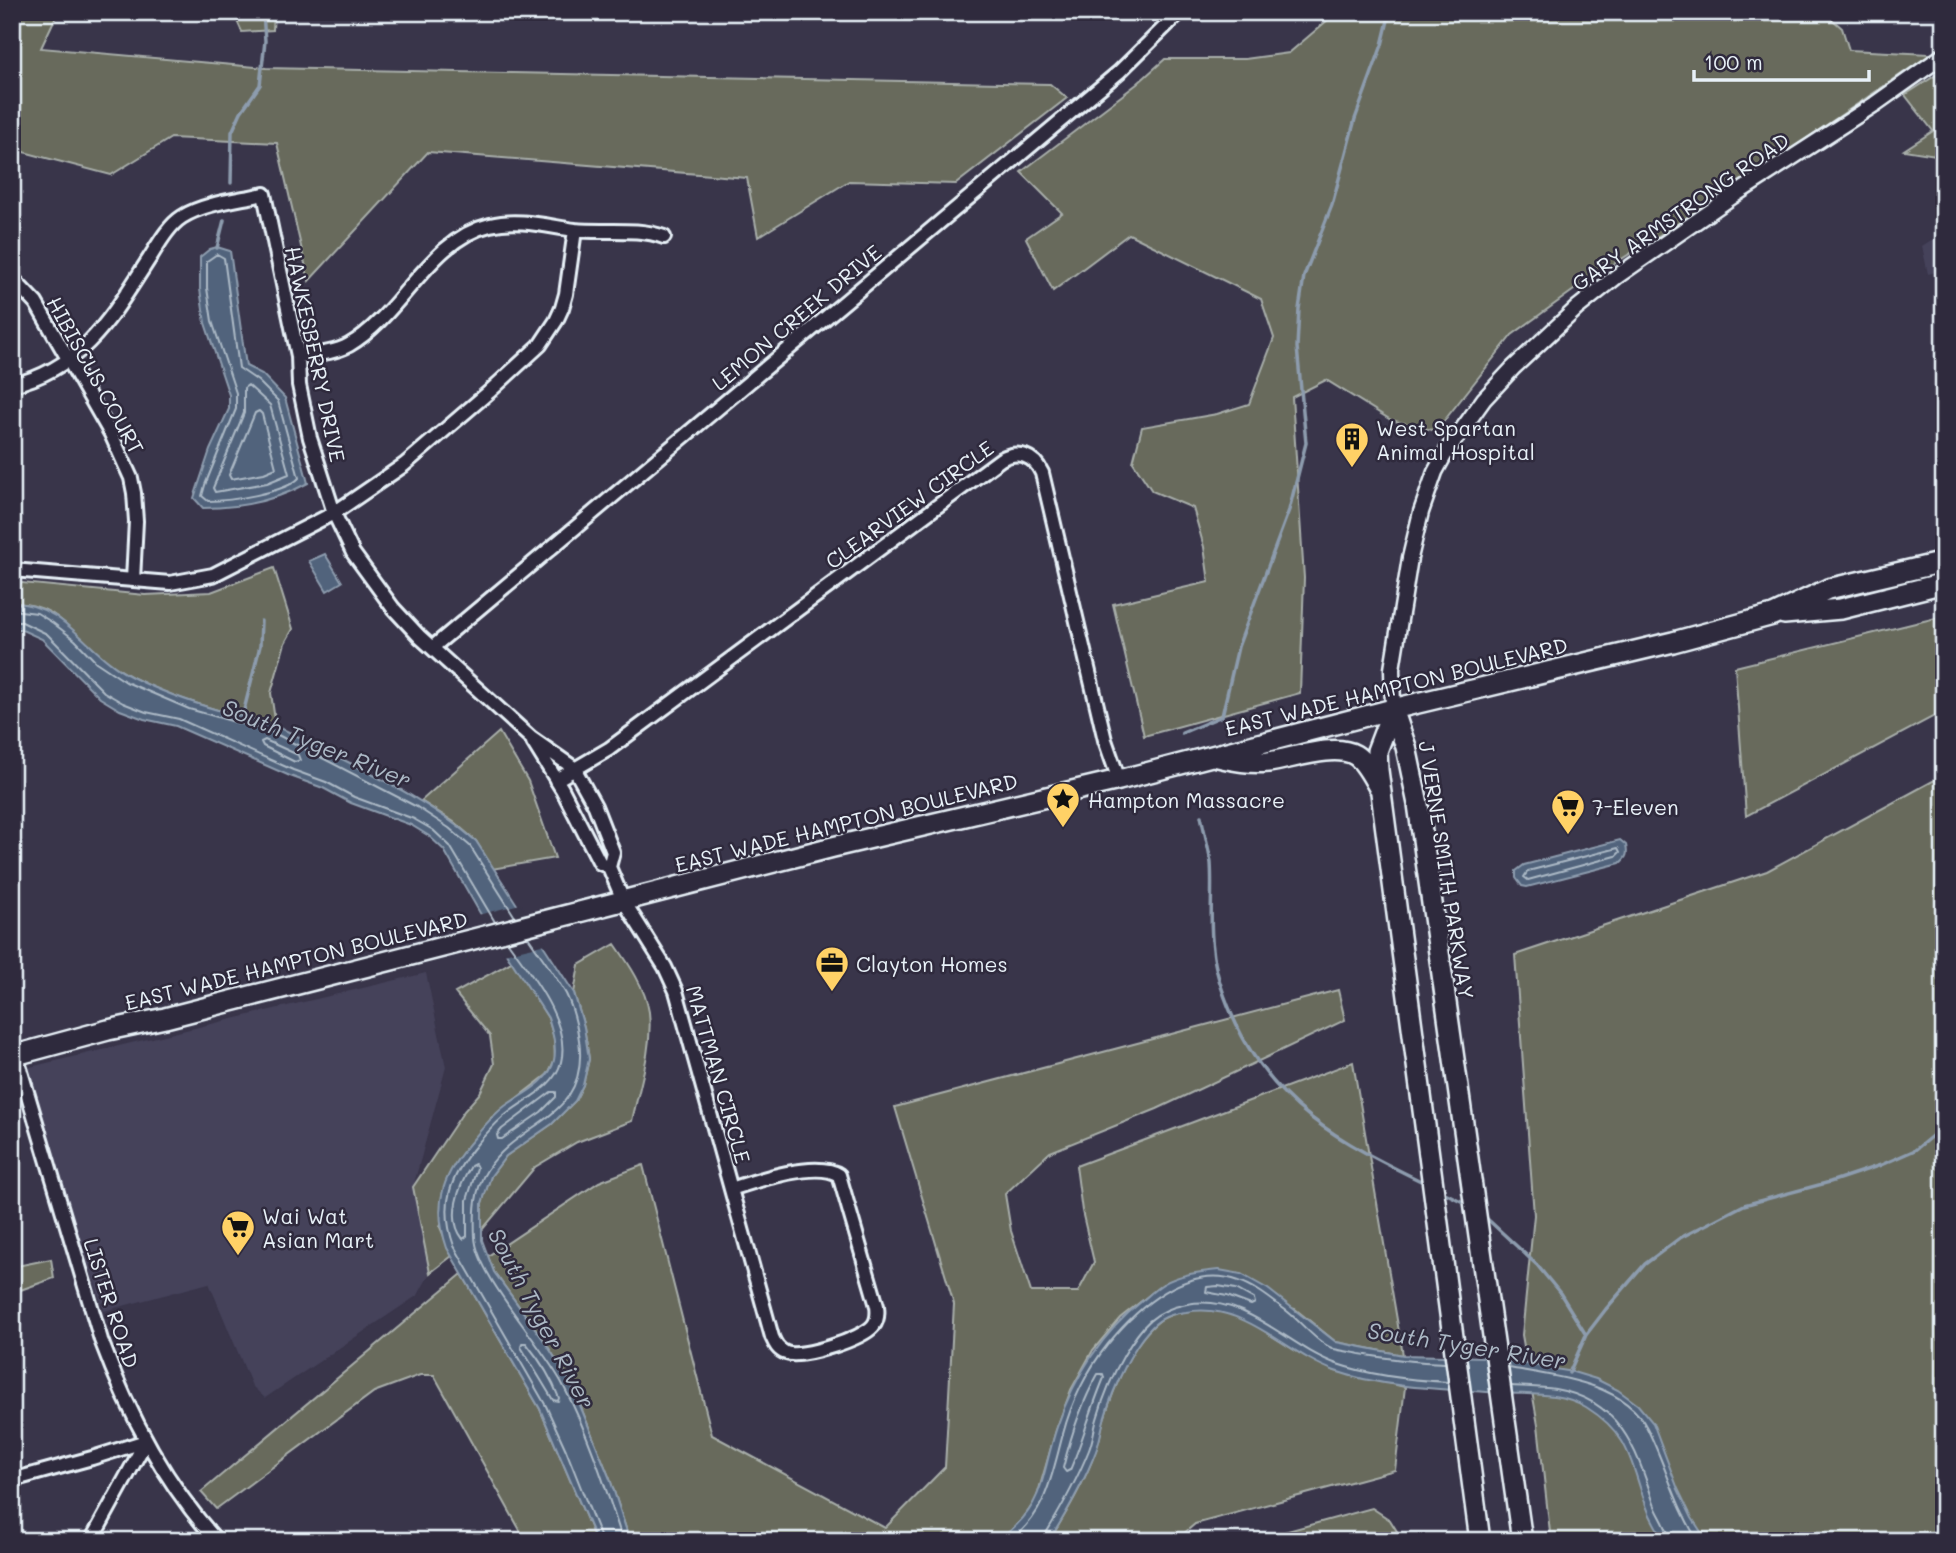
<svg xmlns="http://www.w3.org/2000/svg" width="1956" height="1553" font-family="Mali,sans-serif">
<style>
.built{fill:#45425a}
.green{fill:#676a5c;stroke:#a8aeaa;stroke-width:2}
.water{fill:#51647c;stroke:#8d9cae;stroke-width:2}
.pier{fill:#39354a}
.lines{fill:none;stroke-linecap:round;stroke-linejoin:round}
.shore{stroke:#acb9c6;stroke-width:2}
.stream{stroke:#8d9cae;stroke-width:3.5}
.minor-casing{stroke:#e8f1f8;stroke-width:18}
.tertiary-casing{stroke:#e8f1f8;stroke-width:19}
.primary-casing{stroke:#e8f1f8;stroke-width:24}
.minor{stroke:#2f2a3d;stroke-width:12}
.tertiary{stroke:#2f2a3d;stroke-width:14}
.primary{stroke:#2f2a3d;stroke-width:19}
.labels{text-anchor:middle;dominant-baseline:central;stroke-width:5;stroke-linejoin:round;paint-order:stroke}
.street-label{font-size:21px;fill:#e8f1f8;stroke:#2f2a3d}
.poi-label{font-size:21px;fill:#e8f1f8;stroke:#2f2a3d;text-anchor:start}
.water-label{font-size:23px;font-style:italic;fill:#acb9c6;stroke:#2f2a3d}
</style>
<rect width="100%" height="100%" fill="#39354a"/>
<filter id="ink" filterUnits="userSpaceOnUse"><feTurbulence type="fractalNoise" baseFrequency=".0143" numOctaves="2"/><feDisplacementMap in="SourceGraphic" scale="14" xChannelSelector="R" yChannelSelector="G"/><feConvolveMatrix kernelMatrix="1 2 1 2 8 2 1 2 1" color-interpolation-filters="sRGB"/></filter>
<g filter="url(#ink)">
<path class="built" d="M1944 232V270L1928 274 1922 246Z
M426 973 446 1067 413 1187 430 1273 418 1295 265 1398 252 1386 209 1283 104 1311 70 1211 26 1068Z"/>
<path class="green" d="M12 12H58L41 48 266 68 1050 84 1067 98 956 184 849 181 758 237 747 178 428 152 309 281 277 143 171 138 111 175 12 149Z
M233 12H274L273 30 242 32Z
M1331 12H1824L1842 28 1849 50 1931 54 1725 194 1585 282 1512 335 1436 431 1391 420 1326 380 1292 397 1304 578 1300 693 1144 736 1113 604 1209 582 1204 547 1193 508 1152 491 1133 462 1142 427 1217 414 1249 404 1274 338 1261 299 1129 234 1053 291 1026 238 1062 213 1021 172 1137 84 1165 59H1245L1289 53 1329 19Z
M1944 70V154L1936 155 1904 150 1933 131 1905 95Z
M274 568 293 629 285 643 271 693 276 727C217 709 152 696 101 657 70 633 58 603 12 603V582L145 595 211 592Z
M1944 616V711L1746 816 1735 667Z
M499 732 528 781 555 858 492 869 476 841 454 822 421 801Z
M1944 775V1541H1551L1538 1425 1522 1335 1534 1215 1515 955 1767 871Z
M615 944C629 964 645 987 649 1012 653 1048 639 1087 632 1121L577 1142 535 1167 482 1230V1203L491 1176 506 1156 552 1124 575 1101 583 1085 589 1059 584 1027 574 993 579 965Z
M513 961 548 1018 554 1038 555 1059 548 1074 491 1118 440 1227 452 1256 430 1273 413 1187 464 1111 480 1093 494 1064 490 1036 455 993Z
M1338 990 1345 1020 1157 1109 1050 1152 1005 1194 1011 1231 1031 1292H1078L1094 1262 1082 1211 1076 1166 1353 1062 1403 1355 1336 1342 1295 1309 1163 1284 1120 1318 1093 1350 1071 1390 1056 1430 1036 1500 1017 1527 997 1541H630L610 1479 571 1383 545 1342 494 1272 488 1256 599 1182 643 1165 712 1435 885 1528 945 1467 954 1304 895 1107Z
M51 1259 54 1278 12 1293V1267Z
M462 1274 540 1409 596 1541H526L434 1375H420L374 1392 216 1509 201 1492Z
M1200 1309 1223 1311 1250 1322 1294 1350 1335 1371 1405 1387 1395 1470 1195 1524 1175 1541H1049C1067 1512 1085 1482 1096 1450 1100 1440 1101 1429 1104 1419 1115 1386 1131 1343 1159 1321 1170 1313 1186 1311 1200 1309Z
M1372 1508 1390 1520 1403 1541H1251Z"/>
<path class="water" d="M217 247 230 251 246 366 262 374 285 398 308 483C277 500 239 508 203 508L194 498 210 450 229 409V395L205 323 200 289V257L210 249Z
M325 554 342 582 327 591 309 561Z
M12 603C65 603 88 655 132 677 161 692 190 702 221 711 240 716 260 720 278 727 299 736 319 748 340 758 388 782 435 806 476 841L574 993 584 1027 589 1059 583 1085 575 1101 552 1124 506 1156 491 1176 482 1203V1240L494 1272 545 1342 571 1383 610 1479 630 1541H596L540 1409 447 1248C431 1202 444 1172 475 1137 484 1126 493 1115 505 1106 522 1094 550 1082 554 1060 557 1046 552 1031 548 1018L480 913 444 850 429 836 411 825 351 803 323 788 290 776 176 726 144 719 120 710 100 698 42 639 20 629H12Z
M1620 840 1626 845C1628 854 1627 857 1620 863L1527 887 1522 886 1516 878V871L1524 865Z
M1219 1270 1241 1274 1268 1289 1336 1342 1403 1355 1485 1357 1573 1372 1596 1379 1618 1390 1638 1405 1653 1423 1678 1489 1692 1518 1707 1541H1664C1659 1532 1653 1522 1649 1513 1630 1466 1634 1437 1586 1407 1563 1392 1529 1395 1503 1393 1449 1389 1386 1389 1335 1371 1283 1352 1244 1301 1186 1312 1178 1313 1167 1315 1160 1320 1135 1337 1112 1391 1104 1420 1101 1431 1100 1441 1096 1451 1084 1483 1067 1512 1049 1541H997C1046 1507 1040 1478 1057 1427 1074 1377 1100 1335 1142 1301 1148 1296 1155 1289 1163 1284 1180 1274 1200 1272 1219 1270Z"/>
<path class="pier" d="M520 904 546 944 504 954 478 915Z"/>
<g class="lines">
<path class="shore" d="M217 254 224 258 239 368 258 381 278 401 299 478C285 493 229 501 208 501L202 496 205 485 236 409V393L212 321 207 288V261Z
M248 385 270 405 289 474 267 483 215 492 213 488 244 413V388Z
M259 411 262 414 276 468 264 473 231 479 229 475 255 413Z
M12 610 37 613 53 623 75 640 96 662 126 682 189 709 274 733 417 807 449 828 470 846 515 917
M12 622H22L47 634 104 692 123 703 146 712 179 719 293 770 326 782 354 797 414 819 433 830 450 846 495 922
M265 740 298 755 300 760 295 762 263 746 261 742Z
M1618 848 1620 852 1616 856 1528 880 1524 877 1528 871Z
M528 937C541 956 555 975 566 994 573 1008 577 1026 579 1040 590 1119 520 1119 487 1170 474 1189 474 1215 475 1237 477 1277 544 1346 564 1387 589 1435 606 1489 623 1541
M508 942C529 972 571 1022 561 1062 555 1087 527 1098 508 1113 497 1121 488 1132 478 1143 450 1176 439 1204 454 1246L546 1406 566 1450 602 1541
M551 1092H556V1097L541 1112 502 1139H498L497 1135 502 1129Z
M475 1164 477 1168 467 1200V1236L463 1239C446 1218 459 1186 471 1166Z
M1218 1286 1236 1289 1254 1299 1255 1303 1251 1305 1227 1296 1206 1292 1207 1287Z
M522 1343H526C539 1359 552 1379 559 1398L558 1401 553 1400 521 1347Z
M1509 1368C1554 1376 1624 1382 1647 1428 1666 1466 1675 1505 1698 1541
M1098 1374H1103L1104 1378C1091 1408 1083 1440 1070 1470L1066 1472 1063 1468C1071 1435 1081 1404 1098 1374Z
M1512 1386C1526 1387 1541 1387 1555 1389 1619 1400 1636 1447 1653 1501 1657 1514 1668 1527 1670 1541
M1009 1541C1046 1516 1052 1474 1063 1434 1071 1403 1087 1370 1108 1344 1137 1308 1187 1262 1239 1281 1257 1287 1273 1301 1288 1312 1303 1324 1316 1342 1334 1349 1342 1351 1352 1352 1360 1354 1389 1359 1416 1362 1445 1363
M1044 1541 1045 1535C1062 1507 1077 1480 1089 1450 1093 1440 1094 1429 1097 1419 1103 1398 1113 1374 1124 1355 1141 1326 1154 1310 1187 1304 1246 1293 1286 1346 1337 1364 1372 1376 1411 1380 1448 1382"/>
<path class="stream" d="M231 183 232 132 241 112 260 85 265 41 263 12
M217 248 224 220
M242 718 260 646 261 621
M1182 733 1222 716 1238 647 1289 510 1306 443 1297 347 1299 309 1304 276 1332 205 1355 119 1382 45 1390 12
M1201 816C1204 831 1209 848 1211 863 1213 892 1209 921 1213 949 1215 972 1223 994 1232 1015 1271 1106 1340 1142 1425 1183
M1441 1191 1469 1205
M1483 1215 1537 1265 1560 1293 1586 1335
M1569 1373 1586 1335 1606 1309 1645 1264 1680 1238 1744 1205 1830 1182 1881 1165 1915 1150 1944 1126"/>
<g class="minor-casing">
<path id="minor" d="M12 278 36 303 111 434 131 478 134 493 136 521 133 580
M298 356C314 355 335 353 349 345 401 315 430 239 490 225 518 218 546 226 575 230 604 233 637 227 664 237
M12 385C84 368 112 316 149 259 158 245 168 226 182 217 204 203 238 200 264 194L298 356 299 385 310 438 334 513 353 553 393 608 420 637 531 738 574 768 595 806 613 852 609 867 623 900 665 967 676 991 772 1337C775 1344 778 1350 786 1353 801 1359 862 1339 873 1326 878 1320 878 1313 877 1306L839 1175C817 1160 755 1181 731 1189
M12 570 170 583 213 575 334 513 404 465 489 392 540 345 556 321 562 308 566 294 575 230
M433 647 1119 72 1180 12
M533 742 562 789 600 863 609 867
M556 780 609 749 1001 459C1018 450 1034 455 1042 473L1105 740 1119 780
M16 1055 101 1340C128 1413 164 1482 217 1541
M12 1480 92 1458 146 1441
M91 1541 146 1441"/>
</g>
<g class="tertiary-casing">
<path id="tertiary" d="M1393 709 1392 669 1410 558 1421 512 1435 472 1446 452 1484 399 1513 368 1577 308 1616 277 1733 196 1875 104 1944 55"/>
</g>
<g class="primary-casing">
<path id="primary" d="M1784 614 1841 609 1944 583
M1393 709 1406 747 1418 804 1522 1541
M1393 709 1377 751 1378 770 1480 1541
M1213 756C1232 760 1248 764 1268 762 1292 759 1334 743 1355 755 1365 761 1372 776 1378 786
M12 1056 108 1030 165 1018 833 847 1119 780 1393 709 1673 642 1773 615 1828 589 1944 562"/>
</g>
<use href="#minor" class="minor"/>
<use href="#tertiary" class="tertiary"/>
<use href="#primary" class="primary"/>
</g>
</g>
<defs>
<g id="building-pin" transform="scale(1.75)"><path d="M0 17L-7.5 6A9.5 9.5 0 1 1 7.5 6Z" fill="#ffd166" stroke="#2f2a3d"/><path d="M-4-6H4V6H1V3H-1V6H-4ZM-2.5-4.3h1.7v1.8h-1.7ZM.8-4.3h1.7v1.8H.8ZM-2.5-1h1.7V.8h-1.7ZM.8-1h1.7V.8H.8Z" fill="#111"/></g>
<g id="sight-pin" transform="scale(1.75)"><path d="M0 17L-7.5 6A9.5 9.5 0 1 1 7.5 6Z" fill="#ffd166" stroke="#2f2a3d"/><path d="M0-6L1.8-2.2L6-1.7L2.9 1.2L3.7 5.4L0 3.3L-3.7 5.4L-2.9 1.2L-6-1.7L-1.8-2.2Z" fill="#111"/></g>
<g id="supermarket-pin" transform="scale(1.75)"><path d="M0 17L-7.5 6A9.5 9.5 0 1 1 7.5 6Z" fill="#ffd166" stroke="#2f2a3d"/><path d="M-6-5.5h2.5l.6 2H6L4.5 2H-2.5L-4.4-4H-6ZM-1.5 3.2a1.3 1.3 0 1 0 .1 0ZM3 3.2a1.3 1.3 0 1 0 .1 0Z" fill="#111"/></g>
<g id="office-pin" transform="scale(1.75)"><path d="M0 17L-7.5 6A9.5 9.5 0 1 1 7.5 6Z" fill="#ffd166" stroke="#2f2a3d"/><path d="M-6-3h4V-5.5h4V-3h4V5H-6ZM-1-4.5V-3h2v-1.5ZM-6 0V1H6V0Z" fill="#111"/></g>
</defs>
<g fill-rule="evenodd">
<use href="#building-pin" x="1352" y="439"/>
<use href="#sight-pin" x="1063" y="799"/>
<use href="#supermarket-pin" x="1568" y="806"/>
<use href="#office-pin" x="832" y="963"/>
<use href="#supermarket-pin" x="238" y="1227"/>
</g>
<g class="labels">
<g class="street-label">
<text transform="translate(1680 211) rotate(-35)">GARY ARMSTRONG ROAD</text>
<text transform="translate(796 317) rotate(-40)">LEMON CREEK DRIVE</text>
<text transform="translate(316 354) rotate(78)">HAWKESBERRY DRIVE</text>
<text transform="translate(96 375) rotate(61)">HIBISCUS COURT</text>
<text transform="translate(909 504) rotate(-36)">CLEARVIEW CIRCLE</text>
<text transform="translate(1396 686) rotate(-14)">EAST WADE HAMPTON BOULEVARD</text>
<text transform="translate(846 822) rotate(-14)">EAST WADE HAMPTON BOULEVARD</text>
<text transform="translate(1447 870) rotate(81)">J VERNE SMITH PARKWAY</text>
<text transform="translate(296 960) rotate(-14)">EAST WADE HAMPTON BOULEVARD</text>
<text transform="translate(719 1074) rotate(74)">MATTMAN CIRCLE</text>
<text transform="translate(112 1303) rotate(72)">LISTER ROAD</text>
</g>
<g class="poi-label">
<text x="1376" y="427">West Spartan<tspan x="1376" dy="24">Animal Hospital</tspan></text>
<text x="1088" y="799">Hampton Massacre</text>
<text x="1592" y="806">7-Eleven</text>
<text x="856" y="963">Clayton Homes</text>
<text x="262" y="1215">Wai Wat<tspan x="262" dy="24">Asian Mart</tspan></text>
</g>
<g class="water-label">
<text transform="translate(317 743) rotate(22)">South Tyger River</text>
<text transform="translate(542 1318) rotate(62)">South Tyger River</text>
<text transform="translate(1467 1345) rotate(9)">South Tyger River</text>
</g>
</g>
<rect width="1956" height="1553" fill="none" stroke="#2f2a3d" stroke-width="42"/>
<rect x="21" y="21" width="1914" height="1511" fill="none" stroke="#e8f1f8" stroke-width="2.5" filter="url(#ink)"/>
<path d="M1694 70v10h175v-10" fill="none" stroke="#e8f1f8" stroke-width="3.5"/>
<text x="1704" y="70" font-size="21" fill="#e8f1f8" stroke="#2f2a3d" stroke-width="5" paint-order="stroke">100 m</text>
</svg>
